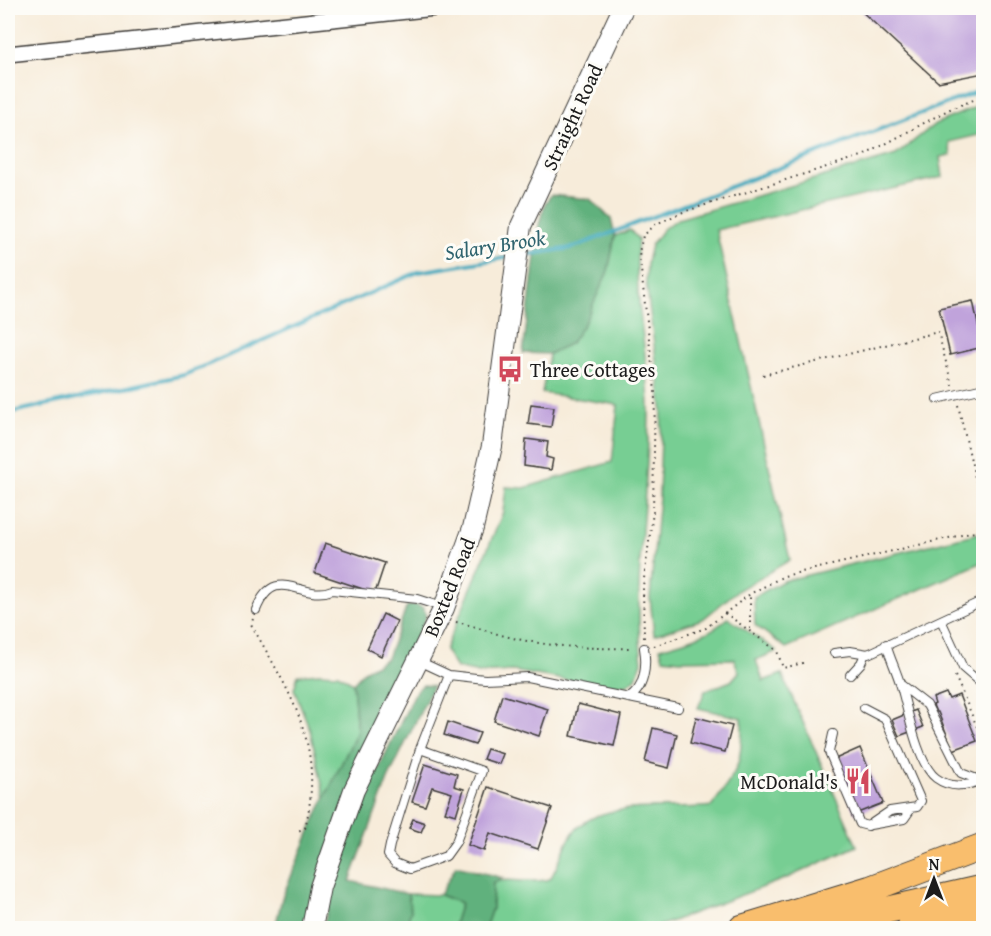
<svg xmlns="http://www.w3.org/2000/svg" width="991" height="936" font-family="'Gentium Book Plus',serif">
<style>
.green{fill:#77ce93;stroke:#4a7558;stroke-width:1.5}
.forest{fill:#61b17d;stroke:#3e664c;stroke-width:1.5}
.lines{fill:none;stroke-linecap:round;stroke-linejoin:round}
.stream{stroke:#3faabf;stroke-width:4}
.building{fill:#c0a3db}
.service-casing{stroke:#3d3b38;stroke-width:10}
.minor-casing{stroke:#3d3b38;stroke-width:18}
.tertiary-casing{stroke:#3d3b38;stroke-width:22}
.trunk-casing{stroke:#3d3b38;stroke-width:28}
.path{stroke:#3d3b38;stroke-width:2;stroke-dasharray:1.5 4.5;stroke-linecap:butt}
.service{stroke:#fff;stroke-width:8}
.minor{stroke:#fff;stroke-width:15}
.tertiary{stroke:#fff;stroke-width:20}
.trunk{stroke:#f9be6d;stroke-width:26}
.labels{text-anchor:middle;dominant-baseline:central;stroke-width:6;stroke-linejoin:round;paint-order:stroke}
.street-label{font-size:20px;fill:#1c1c1c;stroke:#fdfcf7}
.poi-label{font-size:20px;fill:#1c1c1c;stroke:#fdfcf7;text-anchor:start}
.water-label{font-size:21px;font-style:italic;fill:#2e636e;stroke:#fdfcf7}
</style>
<rect width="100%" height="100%" fill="#fdfcf7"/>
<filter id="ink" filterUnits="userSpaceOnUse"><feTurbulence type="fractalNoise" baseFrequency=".0167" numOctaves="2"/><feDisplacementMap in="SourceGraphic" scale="12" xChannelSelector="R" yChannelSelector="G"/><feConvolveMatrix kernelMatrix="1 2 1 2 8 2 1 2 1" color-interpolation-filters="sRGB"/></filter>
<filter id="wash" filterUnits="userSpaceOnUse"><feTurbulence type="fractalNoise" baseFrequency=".008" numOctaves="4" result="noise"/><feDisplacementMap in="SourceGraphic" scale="24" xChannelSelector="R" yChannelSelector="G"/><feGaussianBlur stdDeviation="1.35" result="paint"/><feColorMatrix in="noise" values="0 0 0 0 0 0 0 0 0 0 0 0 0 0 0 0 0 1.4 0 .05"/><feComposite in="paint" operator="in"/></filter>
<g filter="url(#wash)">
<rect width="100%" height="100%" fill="#f7ecda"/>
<path class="green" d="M983 104V134L949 142 951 155 940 157 943 177 716 230 790 560 737 591 703 619 654 635 650 598 659 497 662 407 646 282 647 262 651 245 663 229 678 219 896 155 935 124Z
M630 230 638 239C633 296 648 350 649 407 649 492 632 577 642 662L636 678 626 685 601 686 513 671 479 673 456 668 445 650 503 512 506 487 524 488 612 462 618 405 542 393 549 354 571 343 608 271 615 236Z
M983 532V562L786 648 755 625 754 597 783 581Z
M728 618 777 651 756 660 763 681 782 674 857 846 787 878 654 928H485L492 908 493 883C510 876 527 885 550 879 559 865 564 846 573 833 601 797 673 812 712 806 739 768 742 766 742 718L698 708 705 691 731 681 739 672 734 659 680 660 663 658 660 648C684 641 709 636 728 618Z
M319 673 338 674 353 683 357 732 325 798 310 730 294 689 298 675Z
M408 894 440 895 461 903 453 928H405L411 911Z"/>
<path class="forest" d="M551 195 590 199 611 219 615 236 608 271 585 322 571 343 549 354 523 353 539 224 545 204Z
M416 605 424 608 426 617 384 709 302 928H275L282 898 318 812 357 732 353 683 364 671 387 658 407 606Z
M423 685 433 686 388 779 350 881 408 894 411 911 405 928H323L337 873 367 792 416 691Z
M456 866 503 878 493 883 492 908 485 928H453L461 903 440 895Z"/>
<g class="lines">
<path class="stream" d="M524 255 572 248 984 89
M8 413 184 375 418 272 511 257"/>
</g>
<g id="blocks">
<path class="building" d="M858 8H984V73L938 82Z
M973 301 983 347 950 355 939 308Z
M531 404 554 407 551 427 528 424Z
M526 439 548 442 546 457 553 459 551 470 524 466Z
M325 543 385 563 375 593 315 573Z
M383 614 397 621 381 656 367 649Z
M946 693 949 699 959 695 977 741 953 750 938 712H936L933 705 935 704 933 698Z
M502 695 548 709 539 736 494 721Z
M578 704 621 715 614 746 571 736Z
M916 710 923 727 899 736 892 720Z
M696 717 732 726 725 752 690 743Z
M448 722 480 733 475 745 444 735Z
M653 728 677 734 669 768 645 762Z
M860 748 883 803 855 814 833 760Z
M487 749 503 754 499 764 483 759Z
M425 764 457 774 454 786 464 789 456 815 445 812 452 793 432 787 425 806 412 802Z
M488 787 552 808 538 849 490 833 484 851 468 845Z
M413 819 425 823 421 832 409 828Z"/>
</g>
</g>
<g filter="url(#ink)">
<use href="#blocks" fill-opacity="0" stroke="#3d3b38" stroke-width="1.5"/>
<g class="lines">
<g class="service-casing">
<path id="service" d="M937 399 984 388
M256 610C276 561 302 603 332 590L417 599 442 607
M941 620 963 668 984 686
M886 644C890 658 896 670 900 683 907 705 917 764 936 778 951 789 966 786 984 780
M834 653 850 651 868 654 984 600
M419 661 449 675 485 679 527 677 678 708
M850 675 861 663 865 654
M900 684 927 705 961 773 982 781
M628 698C645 690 647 665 644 648
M833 734 829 752 860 824 868 826 890 811 917 807 921 801 885 719 864 708
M420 749 482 771 456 842 446 856 410 869 395 863 388 855 390 845 420 749 449 675
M870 825 904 819 911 809"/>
</g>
<g class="minor-casing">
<path id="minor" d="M8 54 435 8"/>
</g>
<g class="tertiary-casing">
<path id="tertiary" d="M312 928 320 887 354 790 444 608 473 528 492 446 521 226 623 8"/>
</g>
<g class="trunk-casing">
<path id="trunk" d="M742 928 870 889 984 846
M808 928 984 888
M910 928 984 913"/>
</g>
<path class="path" d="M763 375 938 332 952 385
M958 405 984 516
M725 613 777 651 783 668 803 663
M253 619 251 624C290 694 326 744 305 828L298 831
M456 622C473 625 488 632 505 636 547 647 590 649 633 648
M750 629V594
M644 638 643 586 653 512 655 391 639 252 643 236 656 224 683 212 865 155 950 109 984 96
M654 646 706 628 750 594 784 576 979 531 984 524
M955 676 984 743"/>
<use href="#service" class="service"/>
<use href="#minor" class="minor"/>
<use href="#tertiary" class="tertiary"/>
<use href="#trunk" class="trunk"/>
</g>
</g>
<defs>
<g id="bus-bare" transform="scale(2.07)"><path d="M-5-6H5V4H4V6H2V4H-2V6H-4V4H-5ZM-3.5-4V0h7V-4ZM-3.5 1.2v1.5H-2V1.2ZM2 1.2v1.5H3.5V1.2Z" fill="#d1495b" stroke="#fdfcf7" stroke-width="2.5" paint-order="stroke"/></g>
<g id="restaurant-bare" transform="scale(2.07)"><path d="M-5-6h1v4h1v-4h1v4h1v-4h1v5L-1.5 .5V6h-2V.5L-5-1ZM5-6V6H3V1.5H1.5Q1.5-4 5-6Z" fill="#d1495b" stroke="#fdfcf7" stroke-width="2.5" paint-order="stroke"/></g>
</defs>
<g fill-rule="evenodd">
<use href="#bus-bare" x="510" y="369"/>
<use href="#restaurant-bare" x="858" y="781"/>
</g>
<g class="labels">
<g class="street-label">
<text transform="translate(572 117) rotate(-65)">Straight Road</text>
<text transform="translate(449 587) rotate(-68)">Boxted Road</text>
</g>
<g class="poi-label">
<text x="530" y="369">Three Cottages</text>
<text x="838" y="781" text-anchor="end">McDonald's</text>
</g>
<g class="water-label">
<text transform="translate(495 245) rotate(-9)">Salary Brook</text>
</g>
</g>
<rect width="991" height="936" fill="none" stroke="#fdfcf7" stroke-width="30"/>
<g transform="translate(934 879)" stroke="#fdfcf7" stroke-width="4.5" paint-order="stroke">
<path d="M0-4.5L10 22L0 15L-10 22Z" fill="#1c1c1c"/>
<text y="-9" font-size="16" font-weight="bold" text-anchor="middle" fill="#1c1c1c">N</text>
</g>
</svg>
